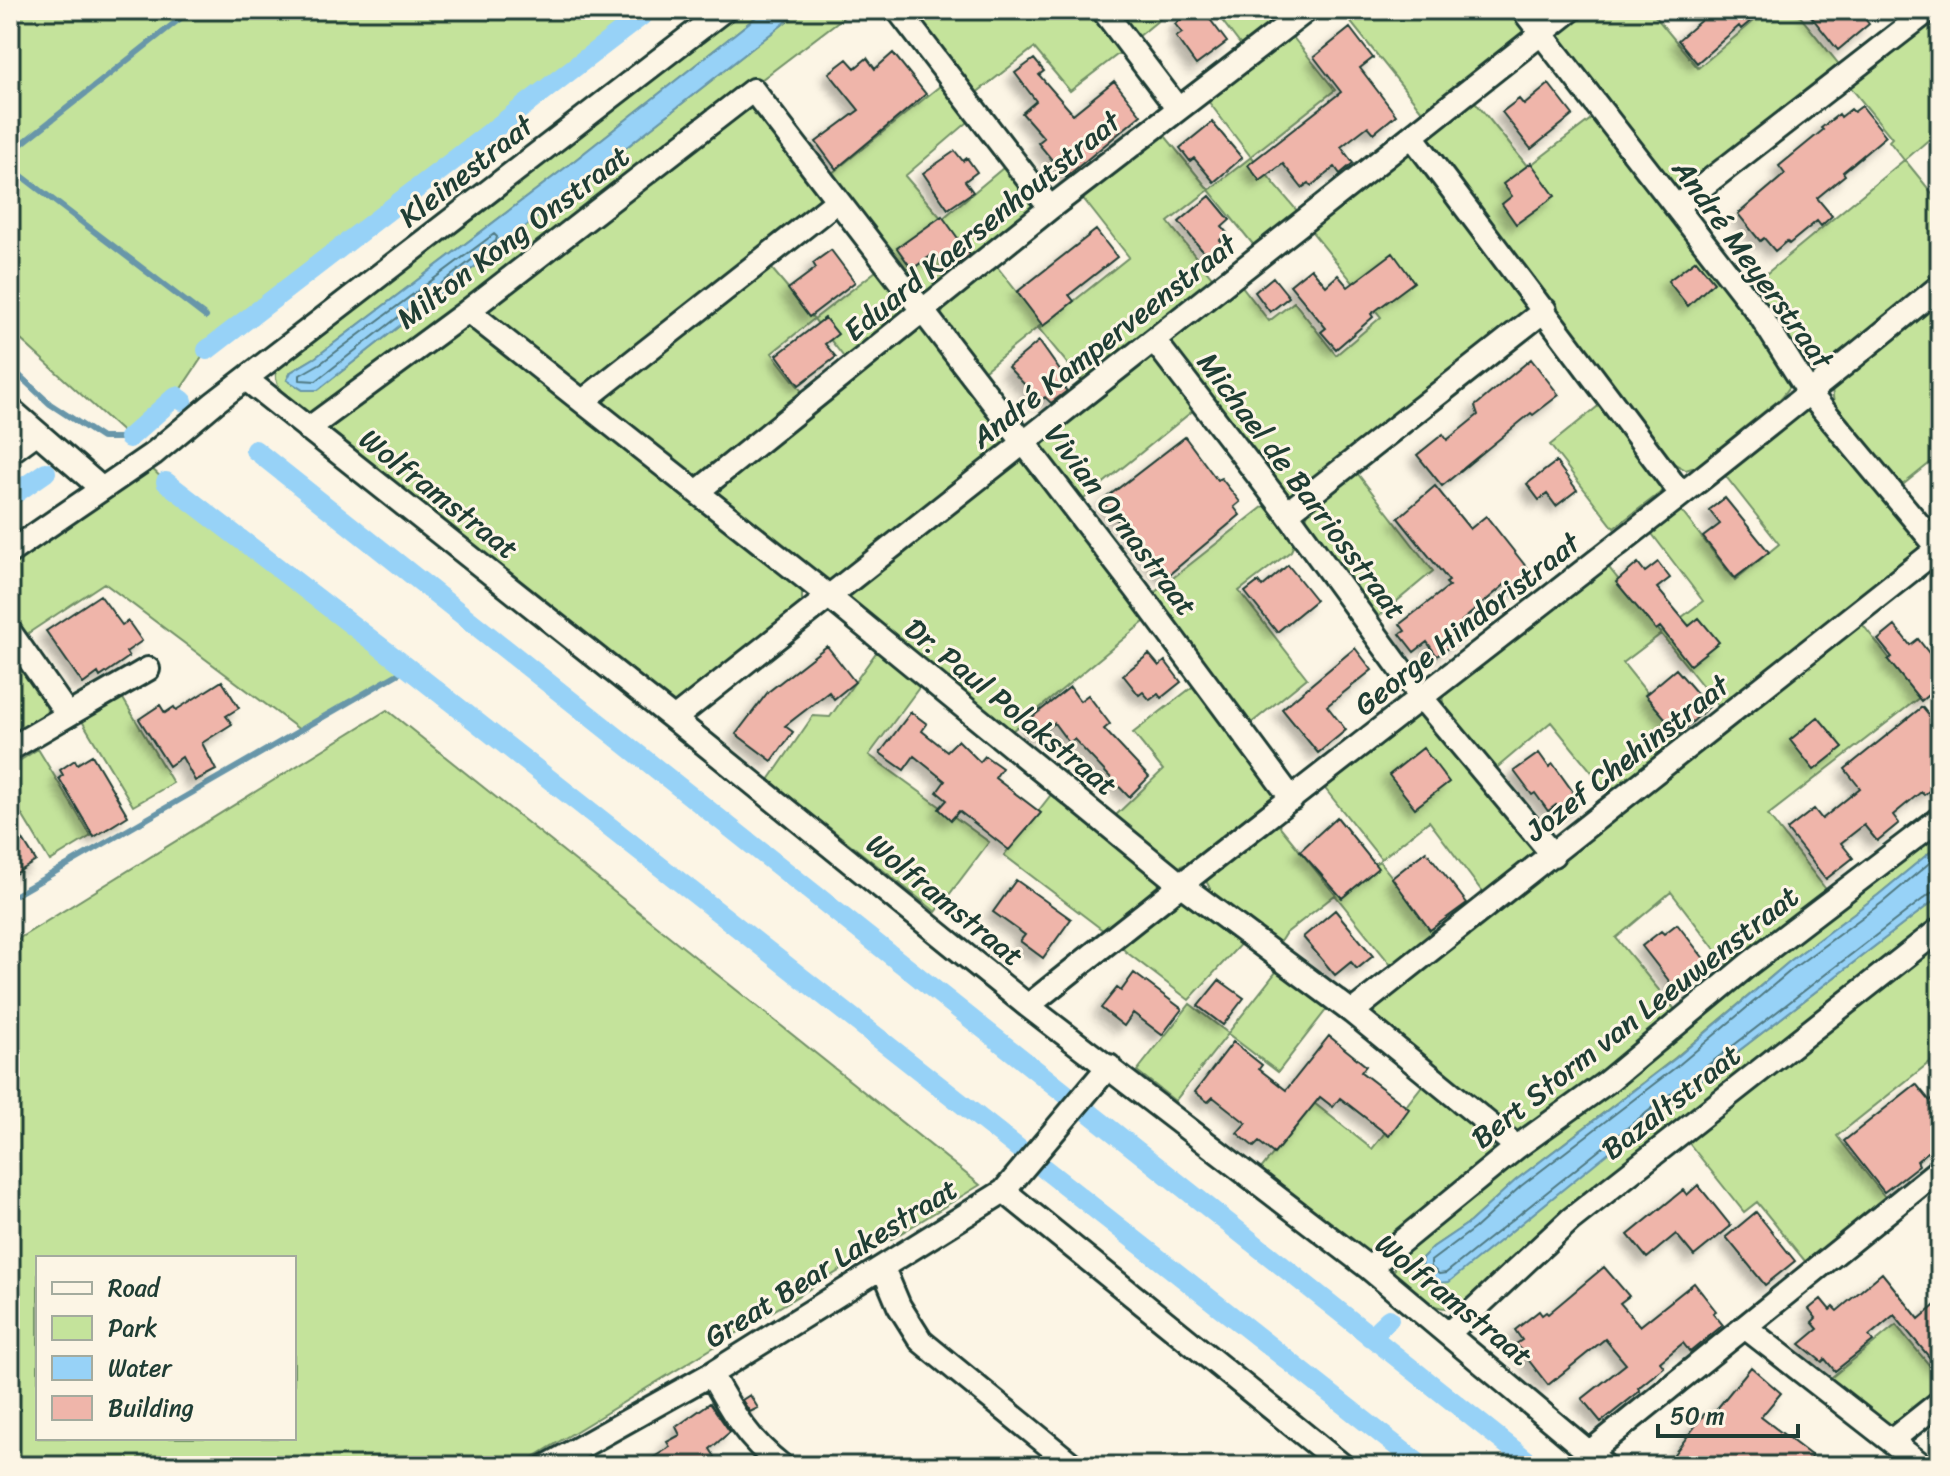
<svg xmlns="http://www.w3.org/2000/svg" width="1950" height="1476" font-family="Sriracha,sans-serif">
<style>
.green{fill:#c4e39b;stroke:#729068;stroke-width:2;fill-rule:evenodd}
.water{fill:#97d2f7;stroke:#6796a9;stroke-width:2}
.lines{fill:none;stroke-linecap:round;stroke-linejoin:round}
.shore{stroke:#4f7982;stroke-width:2}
.stream{stroke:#6796a9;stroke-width:6}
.canal{stroke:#97d2f7;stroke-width:20}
.building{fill:#efb5aa;stroke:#1f3d34;stroke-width:2;filter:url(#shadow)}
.street-casing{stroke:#1f3d34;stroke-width:28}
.street{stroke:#fcf5e5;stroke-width:22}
.labels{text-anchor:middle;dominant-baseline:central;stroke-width:6;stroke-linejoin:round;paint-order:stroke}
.street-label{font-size:30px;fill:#1f3d34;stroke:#fcf5e5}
</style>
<defs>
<filter id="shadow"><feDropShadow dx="-7" dy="7" stdDeviation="4" flood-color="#0004"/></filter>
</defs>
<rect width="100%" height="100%" fill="#fcf5e5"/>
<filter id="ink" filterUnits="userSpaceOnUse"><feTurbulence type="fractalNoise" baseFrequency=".0125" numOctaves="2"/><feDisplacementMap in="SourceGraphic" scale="16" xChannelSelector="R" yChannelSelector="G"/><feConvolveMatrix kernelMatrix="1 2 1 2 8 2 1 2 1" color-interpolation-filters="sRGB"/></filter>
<g filter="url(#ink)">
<path class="green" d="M10 10H649L207 350 176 396 129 438 10 330Z
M734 10H765L565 168 316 357 291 372 287 380 303 390H318L801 10H853L315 419C297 405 272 394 276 368Z
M904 10H1097L1126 48 1070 91 1034 48 971 97Z
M1110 10H1171L1133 41Z
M1214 10H1295L1246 52Z
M1341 10H1514L1525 28 1523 36 1426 116Z
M1586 10H1650L1698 68 1767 10H1795L1842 68 1676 194 1559 41 1560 31Z
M1931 16 1940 27V130L1905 160 1940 203V270L1838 356 1817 366 1808 363 1799 355 1749 288 1904 160 1889 141 1892 138 1847 83Z
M1288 31 1335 90 1251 156 1299 213 1256 248 1209 190 1168 222 1215 281 1085 385 1039 329 1129 257 1082 197 1161 131 1209 190 1251 157 1205 97Z
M945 82 974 117 905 176 942 219 1009 163 1040 208 922 299 826 178Z
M1472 98 1528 167 1595 116 1792 369C1794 383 1789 389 1780 399L1695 467 1686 470 1668 460 1428 143 1430 132Z
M746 104 755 105 820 189 818 209 590 389 570 386 485 318 487 300Z
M1406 153 1415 154 1528 298 1529 313 1294 499 1285 497 1171 346 1173 337 1238 281 1269 321 1294 302 1336 355 1381 317 1308 227Z
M767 263 814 319 880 268 906 301V311L847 361 814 319 772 353 807 398 706 475 696 478 605 410 604 394Z
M995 264 1042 324 980 374 940 321C943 296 976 279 995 264Z
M1940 289V455L1900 487 1834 404 1831 382Z
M467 317 802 588V601L794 612 676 703 663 698 324 431Z
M920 324 1016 439 838 579 824 582 719 495 720 485Z
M1144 357 1155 360 1195 409 1080 502 1042 449 1044 441Z
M1607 399 1666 483 1660 493 1614 528 1550 445Z
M1812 403 1923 541 1921 553 1725 714 1661 634 1623 663 1685 740 1613 798 1551 722 1493 771 1444 708 1442 696 1446 686 1602 559 1661 633 1703 601 1646 526 1675 503 1735 580 1779 544 1720 469Z
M1023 458 1151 616 1012 731 853 608 849 601 850 593 1012 463Z
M147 464 166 482 408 668 300 730 104 583 21 638 10 623V559Z
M1354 469 1433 571 1378 617 1308 528 1306 519 1309 509Z
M1268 503 1297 537 1291 551 1239 591 1307 678 1249 725 1150 596Z
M1859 620 1920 697 1768 815 1828 892 1731 970 1671 892 1616 938 1677 1012 1629 1053 1513 1136 1371 1013V1004Z
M10 646C21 662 57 701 44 720 37 729 20 735 10 740Z
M880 647 924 681 869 755 989 842 936 912 769 780 813 716 830 717Z
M1200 681 1278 790 1270 800 1187 864 1178 867 1115 816 1163 770 1133 733Z
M122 697 173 783 133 806 82 721Z
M1417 709 1534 849 1532 858 1487 898 1429 821 1381 859 1319 781Z
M387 710 980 1185 519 1466H10V944ZM38 1258H294V1438H38Z
M38 749 91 836 50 861 10 795V767Z
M1057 787 1162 882 1104 931 1004 855Z
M1273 818 1335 894 1379 861 1439 936 1395 970 1335 895 1285 934 1278 945 1213 894 1205 879Z
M1940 826V844L1878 895 1790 961 1675 1058 1516 1180 1470 1222 1433 1247 1422 1258 1641 1126 1940 896V918L1459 1305C1435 1317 1410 1291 1394 1274V1259L1398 1253Z
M1176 892 1246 938 1189 1000 1125 951 1117 941Z
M1940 940V1054L1837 1136 1888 1201 1809 1266 1757 1202 1744 1212 1688 1142Z
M1280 967 1330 1005 1278 1072 1228 1034 1175 1101 1137 1071 1190 1004 1228 1033Z
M1425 1082 1494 1140 1492 1157 1369 1254 1362 1251 1260 1170 1314 1103 1372 1149Z
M1896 1325 1940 1378V1392L1897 1426 1884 1427 1827 1381Z"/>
<path class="water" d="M765 10H801L318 390H303L287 380 291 372 316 357 565 168Z
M1940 844V896L1641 1126 1449 1282 1437 1283 1423 1271 1422 1258 1433 1247 1470 1222 1516 1180 1676 1058 1790 961 1878 895Z"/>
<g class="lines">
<path class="shore" d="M494 234 497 237 496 241 316 381 300 380V375L321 363Z
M1940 854 1883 902 1795 967 1680 1064 1521 1186 1475 1228 1431 1261V1267L1439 1274 1446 1273 1637 1120 1932 892 1940 890"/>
<path class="stream" d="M10 153 191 10
M10 167 206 317
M10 367 50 404 102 438H129
M10 898 408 668"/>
<path class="canal" d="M207 350 649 10
M129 438 176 396 183 401
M255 450 1534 1466
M166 482 408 668 1422 1466
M10 497 46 472
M1370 1337 1389 1319"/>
</g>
<path class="building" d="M1193 10H1203L1227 42 1196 65 1176 37 1182 33 1175 24Z
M1713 10H1764L1741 29 1739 26 1697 63 1678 40Z
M1806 10H1858L1869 24 1838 50Z
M1350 28 1373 58 1360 68 1396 115 1374 133 1368 126 1341 147 1353 163 1340 174 1335 167 1311 186 1309 183 1302 188 1283 164 1260 181 1248 165 1341 92 1314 57Z
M893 53 926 94 836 169 816 142 859 110 829 73 847 59 855 68 867 58 875 69Z
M1034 59 1044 71 1039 75 1073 114 1114 81 1141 115 1066 177 1038 143 1044 138 1022 113 1036 101 1015 73Z
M1549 84 1573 115 1531 149 1502 112 1519 99 1524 105Z
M1862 106 1886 136 1843 172 1845 175 1817 198 1832 216 1821 226 1817 221 1789 244 1787 241 1775 251 1764 238 1760 241 1738 214 1785 174 1779 166 1823 130 1821 128 1839 114 1841 117 1851 109 1854 112Z
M1212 122 1242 158 1214 182 1194 158 1190 161 1180 148Z
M955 151 963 161 967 158 977 172 965 181 973 192 948 209 923 173Z
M1531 163 1555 196 1516 224 1502 204 1512 196 1503 184Z
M1210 196 1230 220 1222 227 1227 233 1220 240 1226 247 1210 260 1179 222Z
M942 216 970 255 948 271 935 253 912 269 897 248Z
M1096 230 1117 257 1069 295 1074 301 1043 326 1017 292Z
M831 250 855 282 809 317 788 289 816 268 813 263Z
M1393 253 1414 282 1371 314 1373 317 1336 349 1321 332 1326 328 1290 285 1311 268 1326 286 1338 275 1348 287Z
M1696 260 1714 282 1688 306 1668 281Z
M1273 277 1289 297 1270 312 1255 292Z
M825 318 838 334 825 344 836 357 799 385 777 355Z
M1039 341 1068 382 1063 387 1067 391 1051 403 1045 397 1040 401 1008 367Z
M1531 359 1559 395 1533 415 1531 413 1442 486 1417 455 1443 434 1447 440 1478 415 1475 406Z
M1185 437 1217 480 1221 478 1240 502 1234 507 1240 515 1165 578 1102 501Z
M1556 462 1577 490 1556 506 1547 494 1539 500 1527 484Z
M1435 486 1470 529 1486 516 1535 578 1518 592 1509 581 1462 621 1470 631 1437 656 1427 642 1414 652 1400 634 1405 631 1400 624 1449 586 1446 583 1449 581 1398 518Z
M1725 498 1769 552 1735 578 1703 537 1720 524 1709 510Z
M1658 562 1670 578 1657 588 1689 626 1699 618 1719 642 1690 665 1660 627 1656 630 1616 582 1638 563 1645 572Z
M1288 565 1316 600 1277 632 1245 592 1258 582 1262 587Z
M100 595 122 625 128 621 142 641 126 652 129 657 100 677 98 673 83 684 46 631Z
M1895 626 1910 645 1918 639 1929 653 1940 644V685L1921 701 1888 660 1892 657 1878 640Z
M827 646 855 682 834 699 829 692 785 726 793 732 772 761 736 734 768 692Z
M1355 648 1372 670 1327 706 1346 730 1318 753 1282 709Z
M1149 654 1159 666 1165 661 1181 682 1161 698 1158 694 1150 700 1143 692 1139 695 1123 675Z
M1676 669 1709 707 1679 734 1645 695Z
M222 681 239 708 226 716 232 724 202 743 216 770 195 781 182 757 169 766 139 719 160 705 165 713 174 707 176 710Z
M1070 687 1080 701 1088 695 1110 724 1104 729 1149 777 1129 797 1074 739 1069 743 1054 723 1037 737 1026 722Z
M1922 707 1940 729V733L1933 739 1940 748V782L1924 795 1921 792 1893 815 1899 823 1877 841 1864 825 1841 843 1853 858 1826 879 1787 830 1814 809 1822 819 1860 788 1845 769Z
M911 712 927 724 922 731 947 751 958 740 980 762 985 756 1002 768 995 778 1041 813 1009 850 959 811 951 820 939 809 947 800 937 792 945 781 914 756 904 770 880 753Z
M1818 717 1843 747 1814 770 1790 740Z
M1423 748 1449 782 1415 808 1389 775Z
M1539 753 1549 767 1553 764 1581 803 1564 816 1556 805 1548 811 1535 793 1532 795 1514 771Z
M92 755 128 816 94 837 59 778 63 775 60 770 75 760 77 764Z
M1337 817 1378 868 1342 898 1300 851Z
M10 819 36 861 10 877Z
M1426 851 1467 903 1430 930 1392 878Z
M1016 880 1071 919 1043 958 1020 941 1025 935 993 912Z
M1335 910 1373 956 1357 969 1351 962 1335 975 1303 937Z
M1677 924 1712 969 1680 995 1642 946 1661 931 1664 934Z
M1134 973 1182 1009 1162 1035 1133 1013 1124 1026 1101 1008 1117 988 1121 991Z
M1219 980 1244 998 1223 1025 1198 1006Z
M1329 1036 1366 1066 1361 1072 1409 1109 1389 1136 1340 1098 1333 1107 1320 1097 1274 1154 1259 1142 1254 1147 1237 1133 1246 1123 1213 1097 1208 1102 1195 1092 1233 1042 1262 1065 1259 1069 1286 1090Z
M1916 1084 1930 1101 1940 1092V1142L1917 1161 1919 1165 1884 1192 1844 1141Z
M1698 1185 1731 1226 1694 1256 1676 1234 1647 1258 1628 1235 1683 1190 1687 1195Z
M1756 1212 1795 1261 1765 1285 1726 1237Z
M1604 1267 1629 1296 1620 1303 1640 1326 1694 1283 1716 1311 1713 1313 1723 1325 1690 1352 1683 1343 1660 1362 1664 1367 1638 1388 1640 1391 1601 1422 1582 1399 1626 1364 1605 1339 1548 1385 1516 1344 1522 1340 1515 1330 1539 1311 1542 1315 1546 1312 1548 1314Z
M1882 1273 1919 1319 1940 1301V1370L1894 1315 1869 1336 1873 1341 1835 1371 1825 1359 1822 1362 1800 1344 1818 1329 1812 1322 1816 1318 1809 1309 1821 1299 1830 1310 1833 1307 1837 1311Z
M1751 1367 1781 1393 1761 1417 1812 1456 1804 1466H1665L1706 1412 1711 1416Z
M750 1395 758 1408 750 1412 742 1400Z
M710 1403 730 1432 710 1449 721 1466H640L670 1447 667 1442 680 1435 676 1427Z"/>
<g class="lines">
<g class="street-casing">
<path id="street" d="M898 10 1050 208
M1103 10 1178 109
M1523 10 1760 315 1810 394 1940 550
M1412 136 1681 494
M1676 207 1929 10
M468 311 827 595 1180 884 1352 1012 1517 1147
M1154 340 1287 513 1421 697 1553 855
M246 379 674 719 1028 1006 1369 1268 1605 1466
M583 401 837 201
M10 409 101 488
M308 429 468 311 753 90 1137 590 1292 799
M10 452 36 433
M697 492 1050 208 1307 10
M1287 513 1545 310
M10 552 153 454 214 403 724 10
M10 632 68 715 148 669
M674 719 1571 10
M10 749 68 715
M1028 1006C1330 763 1642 533 1940 286
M1352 1012 1939 548
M1004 1191 1343 1466
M883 1268 899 1306 921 1341 1074 1466
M1369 1268 1517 1147 1607 1082 1749 964 1940 818
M1745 1327 1923 1466
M1449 1333 1570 1220 1940 929
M711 1374C732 1412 747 1439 782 1466
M1891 1441 1940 1402
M1590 1452 1940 1169
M547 1466 711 1374 1004 1191 1109 1066"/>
</g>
<use href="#street" class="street"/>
</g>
</g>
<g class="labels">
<g class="street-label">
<text transform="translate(466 171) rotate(-38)">Kleinestraat</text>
<text transform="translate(982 226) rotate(-39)">Eduard Kaersenhoutstraat</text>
<text transform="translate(513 237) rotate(-37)">Milton Kong Onstraat</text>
<text transform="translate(1753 264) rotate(54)">André Meyerstraat</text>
<text transform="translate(1104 341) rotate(-38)">André Kamperveenstraat</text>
<text transform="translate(1302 486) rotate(53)">Michael de Barriosstraat</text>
<text transform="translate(439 494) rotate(38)">Wolframstraat</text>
<text transform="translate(1121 520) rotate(53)">Vivian Ornastraat</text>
<text transform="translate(1467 624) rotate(-38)">George Hindoristraat</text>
<text transform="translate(1011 707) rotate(39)">Dr. Paul Polakstraat</text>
<text transform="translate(1627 758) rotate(-38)">Jozef Chehinstraat</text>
<text transform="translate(945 900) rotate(39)">Wolframstraat</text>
<text transform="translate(1635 1017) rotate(-38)">Bert Storm van Leeuwenstraat</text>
<text transform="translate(1671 1102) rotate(-38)">Bazaltstraat</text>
<text transform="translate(831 1263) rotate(-32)">Great Bear Lakestraat</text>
<text transform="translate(1454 1300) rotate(39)">Wolframstraat</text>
</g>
</g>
<rect width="1950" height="1476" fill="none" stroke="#fcf5e5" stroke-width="40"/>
<rect x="20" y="20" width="1910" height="1436" fill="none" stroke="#1f3d34" stroke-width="3" filter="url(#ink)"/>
<rect x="36" y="1256" width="260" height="184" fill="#fcf5e5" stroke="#a4ab9e" stroke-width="2"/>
<rect x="52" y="1282" width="40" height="12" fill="#fcf5e5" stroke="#a4ab9e" stroke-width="2"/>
<text x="108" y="1296" font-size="24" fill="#1f3d34">Road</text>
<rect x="52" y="1316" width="40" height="24" fill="#c4e39b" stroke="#a4ab9e" stroke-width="2"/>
<text x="108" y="1336" font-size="24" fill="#1f3d34">Park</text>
<rect x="52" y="1356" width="40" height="24" fill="#97d2f7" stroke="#a4ab9e" stroke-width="2"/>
<text x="108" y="1376" font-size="24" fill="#1f3d34">Water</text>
<rect x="52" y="1396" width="40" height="24" fill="#efb5aa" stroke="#a4ab9e" stroke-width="2"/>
<text x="108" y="1416" font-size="24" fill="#1f3d34">Building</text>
<path d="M1658 1424v12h140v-12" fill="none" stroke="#1f3d34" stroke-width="4"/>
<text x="1670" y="1424" font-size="24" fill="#1f3d34" stroke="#fcf5e5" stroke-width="6" paint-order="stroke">50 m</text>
</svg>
